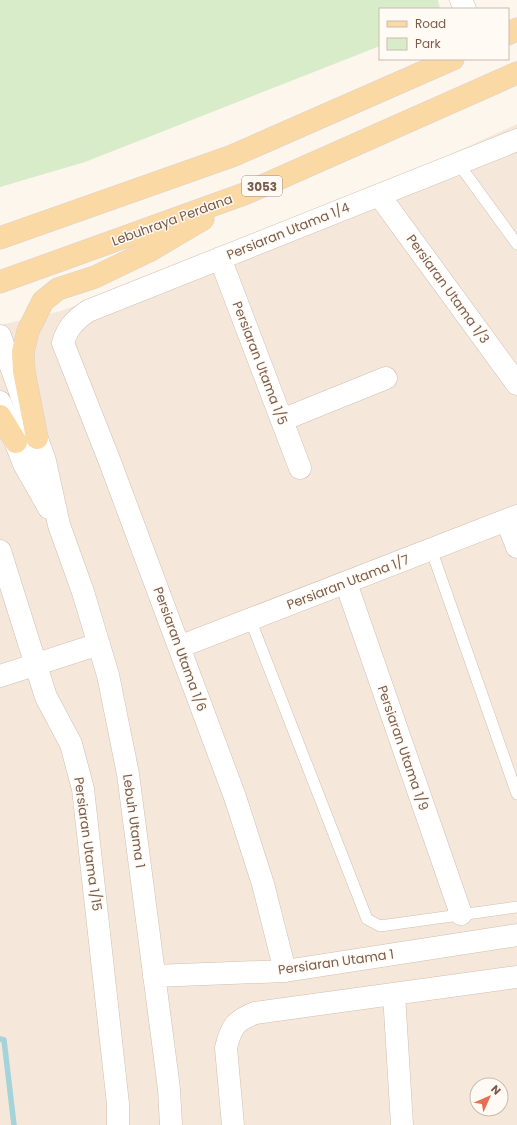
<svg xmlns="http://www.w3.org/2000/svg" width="517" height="1125" font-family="Poppins,sans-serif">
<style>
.residential{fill:#f5e8da;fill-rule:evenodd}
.green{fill:#d8ecc9}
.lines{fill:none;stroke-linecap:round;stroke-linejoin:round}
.stream{stroke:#a5d3da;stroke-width:5.5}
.lane-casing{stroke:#d1beb0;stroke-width:12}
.street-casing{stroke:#d1beb0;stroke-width:23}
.primary-casing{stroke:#dad1cd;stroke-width:23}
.lane{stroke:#fff;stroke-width:11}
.street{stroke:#fff;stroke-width:22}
.primary{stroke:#fbd9a5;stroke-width:22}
.labels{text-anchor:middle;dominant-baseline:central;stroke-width:3;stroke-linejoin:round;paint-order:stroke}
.shield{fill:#fffaf3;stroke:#a28b7f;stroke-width:1}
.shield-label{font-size:12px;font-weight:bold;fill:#7a5c4d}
.street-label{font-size:13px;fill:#7a5c4d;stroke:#fffaf3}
</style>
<rect width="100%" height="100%" fill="#fdf6ec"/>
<path class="residential" d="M517 124V1125H0V325L61 311 336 207ZM477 1085H501V1109H477Z"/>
<path class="green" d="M0 0H438L440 9H380V46L85 162 0 187Z"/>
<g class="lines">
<path class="stream" d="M0 1039 4 1040 14 1125"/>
<g class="lane-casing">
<path id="lane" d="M458 163 517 244
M431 549 517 794
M250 619 367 919 380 926 517 907"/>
</g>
<g class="street-casing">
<path id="street" d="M461 0 465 9
M379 195 517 384
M220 258 300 468
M0 336 45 461 59 525 83 592 108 675 128 774 169 1089 171 1125
M0 402 24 464 49 508
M282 420 386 378
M507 521 517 547
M0 551 46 697 71 744 83 789 118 1104V1125
M346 583 461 914
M179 647 517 516
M0 676 99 644
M285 971 263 884 235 797 110 462 63 343C67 328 75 320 88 311L517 140
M154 976 285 971 517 935
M394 994 402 1125
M233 1125 226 1048C231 1027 235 1021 255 1013L517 977"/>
</g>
<g class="primary-casing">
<path id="primary" d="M508 34 517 29
M0 238 232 156 453 59
M0 282 244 194 517 73
M0 416 16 442
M37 438 24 371 23 352 28 331 43 301 58 289 95 277 149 251 203 219"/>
</g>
<use href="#lane" class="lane"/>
<use href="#street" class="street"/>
<use href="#primary" class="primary"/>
</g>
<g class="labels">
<rect class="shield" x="242" y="176" width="40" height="20" rx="3"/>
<g class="shield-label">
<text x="262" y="186">3053</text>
</g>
<g class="street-label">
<text transform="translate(172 220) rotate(-20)">Lebuhraya Perdana</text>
<text transform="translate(288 231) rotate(-22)">Persiaran Utama 1/4</text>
<text transform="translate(448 289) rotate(54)">Persiaran Utama 1/3</text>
<text transform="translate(260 363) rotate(69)">Persiaran Utama 1/5</text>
<text transform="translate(348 582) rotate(-21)">Persiaran Utama 1/7</text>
<text transform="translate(180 649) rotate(70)">Persiaran Utama 1/6</text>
<text transform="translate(403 748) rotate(71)">Persiaran Utama 1/9</text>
<text transform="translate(134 821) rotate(82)">Lebuh Utama 1</text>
<text transform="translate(88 844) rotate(82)">Persiaran Utama 1/15</text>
<text transform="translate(336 962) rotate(-8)">Persiaran Utama 1</text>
</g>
</g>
<rect x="379" y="8" width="130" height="52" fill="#fffaf3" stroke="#cabbb1"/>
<rect x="387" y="21" width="20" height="6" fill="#fbd9a5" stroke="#cabbb1"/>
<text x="415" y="28" font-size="12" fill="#7a5c4d">Road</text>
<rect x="387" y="38" width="20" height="12" fill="#d8ecc9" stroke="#cabbb1"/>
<text x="415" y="48" font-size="12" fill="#7a5c4d">Park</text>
<g transform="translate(489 1097) rotate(45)"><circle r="19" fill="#fffaf3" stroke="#cabbb1"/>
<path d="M0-3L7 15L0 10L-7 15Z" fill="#e76f51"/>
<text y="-6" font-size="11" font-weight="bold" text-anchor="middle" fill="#7a5c4d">N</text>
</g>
</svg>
